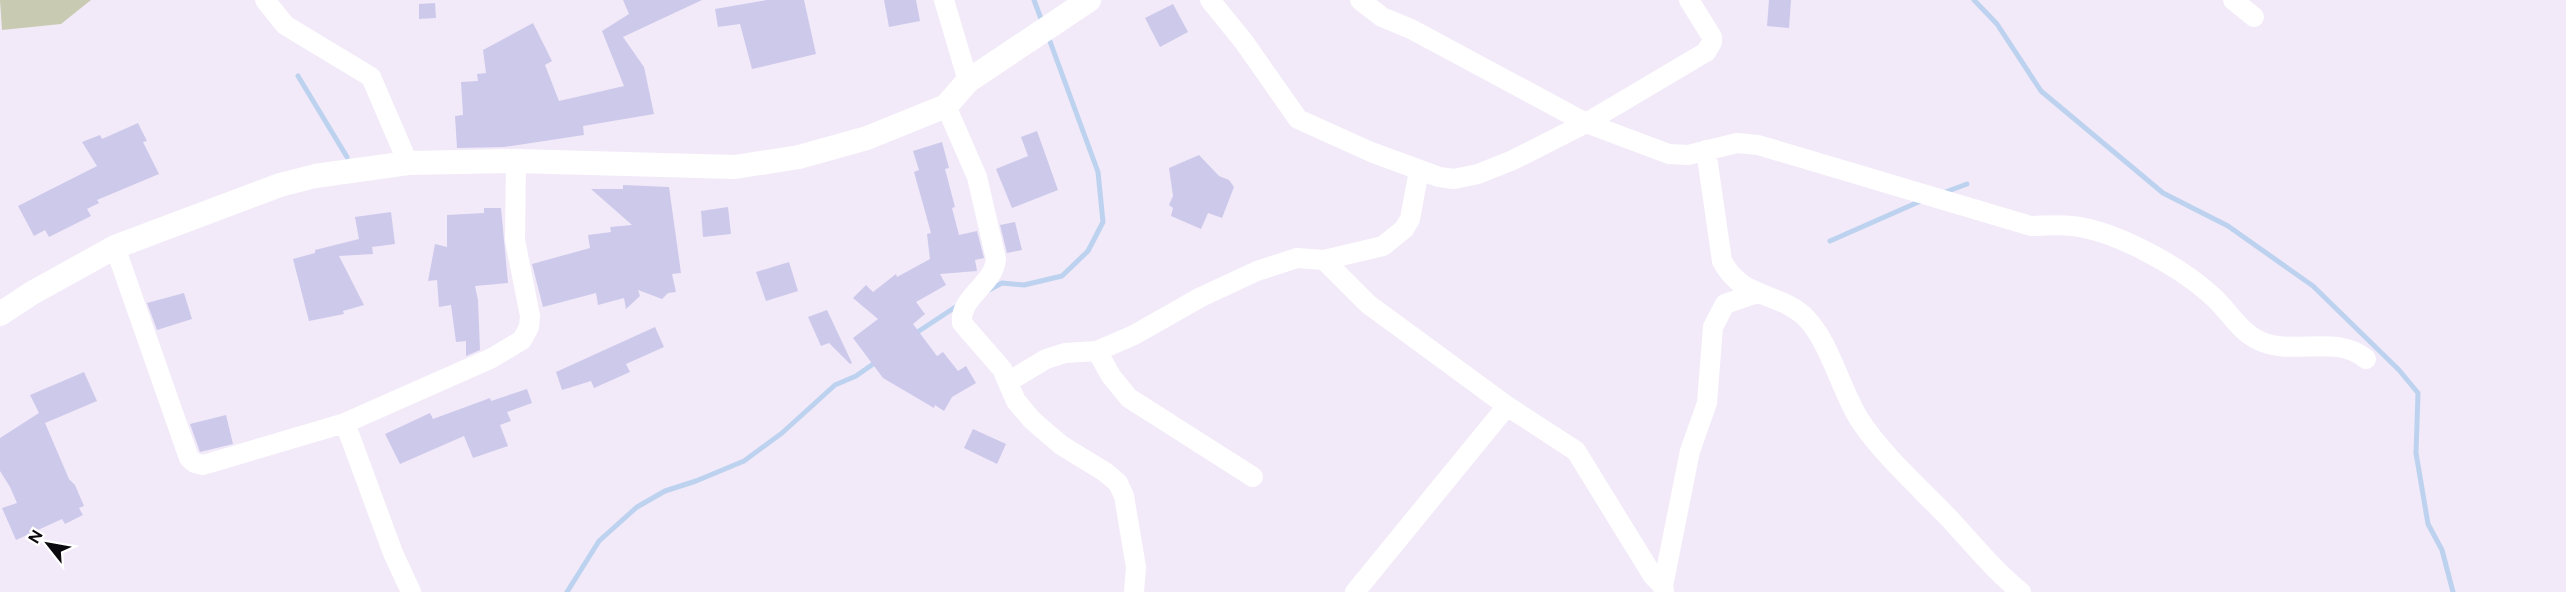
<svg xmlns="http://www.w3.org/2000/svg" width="2566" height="592" font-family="Figtree,sans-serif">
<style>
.green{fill:#c8cbb1}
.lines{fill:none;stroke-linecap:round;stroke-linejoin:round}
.stream{stroke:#bdd2ef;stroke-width:5}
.building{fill:#cdc9eb}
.minor{stroke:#fff;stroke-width:20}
.tertiary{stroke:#fff;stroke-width:24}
</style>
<rect width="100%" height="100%" fill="#f2eaf9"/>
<path class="green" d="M0 0H91L61 24 2 30Z"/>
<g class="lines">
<path class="stream" d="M1034 0 1043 24
M1974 0 1997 24 2041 91 2163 193 2228 226 2313 286 2399 370 2418 393 2416 453 2428 524 2442 550 2453 592
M298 76 347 157
M1943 193 1967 184
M1830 241 1923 200
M987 291 1002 283 1024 285 1062 276 1088 251 1103 222 1098 172 1048 36
M913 335 960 304
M567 592 599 541 637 507 665 491 696 481 744 461 782 433 835 385 856 376 876 362"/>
</g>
<path class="building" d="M623 0H702L623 37 644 67 654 114 583 126 584 135 504 147 457 148 455 116 463 115 461 82 478 81 477 74 486 73 483 50 533 23 552 61 545 65 559 101 624 86 602 31 629 14Z
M767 0H804L816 54 752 69 740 24 718 27 715 9Z
M884 0H916L920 21 889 27Z
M1769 0H1791L1789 28 1767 26Z
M435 3 436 18 419 19V4Z
M1173 4 1188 32 1160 47 1145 18Z
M138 123 147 141 143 142 159 174 97 200 99 203 87 209 91 216 49 237 45 230 34 236 18 206 97 166 82 142 100 135 102 139Z
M1037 131 1058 190 1012 208 996 169 1028 156 1021 137Z
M942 142 949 168 945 169 955 207 952 208 959 235 977 231 984 258 975 260 977 271 940 274 946 285 916 302 925 314 913 324 937 356 943 352 958 371 966 366 976 383 952 397 944 411 935 405 934 408 883 378 853 338 878 319 853 298 866 285 873 292 896 274 897 277 930 259 927 234 931 233 914 172 919 170 913 151Z
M1199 155 1219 176 1229 180 1234 187 1222 218 1208 213 1201 229 1171 216 1173 208 1169 205 1173 196 1169 168Z
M623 185 669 187 681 273 672 274 676 292 668 293 662 299 638 290 640 296 626 309 624 298 598 305 596 293 543 307 532 264 590 248 588 235 611 232 610 227 632 225 591 189H623Z
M728 207 731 234 703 237 701 211Z
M484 208H501L508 283 475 286 478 300 480 350 466 356V341L456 342 451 305 439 307 437 280 428 281 435 244 447 247V215L484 213Z
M391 212 395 244 372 247 373 254 339 256 364 305 343 311 344 314 309 321 293 259 315 253V250L359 239 355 217Z
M1015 222 1022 250 1007 253 1000 225Z
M789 262 798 291 766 301 756 272Z
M184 293 192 319 157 330 147 303Z
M827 310 852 363 850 364 829 343 821 346 808 317Z
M655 327 664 347 626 364 630 372 594 388 591 381 562 390 556 372Z
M84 372 97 401 45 423 69 479 75 485 84 506 79 508 83 515 65 524 62 519 16 540 2 508 17 503 10 487 0 471V438L39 413 30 395Z
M527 389 532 403 507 412 511 421 500 425 508 446 473 458 464 436 400 464 385 434 430 413 433 419 490 398 491 401Z
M226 415 233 444 200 452 190 424Z
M973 429 1006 444 997 464 964 448Z"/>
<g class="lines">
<path class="minor" d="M265 0 285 25 371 77 408 163
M944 0 968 81
M1210 0 1244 42 1298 119 1371 152 1439 177 1454 179 1478 174 1513 160 1586 123 1706 52 1712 42V37L1689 0
M1360 0 1382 17 1411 29 1586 123 1669 154 1688 155 1737 143 1758 145 2031 226C2044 226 2058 224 2072 226 2114 230 2179 266 2210 294 2228 309 2238 331 2260 341 2293 356 2336 334 2366 359
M2233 0 2254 17
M946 106 977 177 996 259C994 285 959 297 962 323L1002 369 1016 401 1032 420 1061 445 1105 472 1118 483 1124 496 1136 567 1134 592
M1706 150 1722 261C1742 299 1775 291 1803 315 1828 337 1841 390 1859 419 1882 454 1916 484 1945 514 1970 540 1993 570 2021 592
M115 247 189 458 195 463 203 465 345 423 492 358 522 340 529 327 530 316 515 240 516 161
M1324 260 1368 304 1507 406 1576 451 1653 576 1663 586
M1097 351 1111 376 1129 398 1253 477
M1008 382 1046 359 1065 353 1097 351 1134 335 1201 297 1257 271 1297 258 1324 260 1383 246 1404 229 1410 219 1419 170
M345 423 393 553 411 592
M1355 592 1507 406
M1664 592 1663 586 1690 451 1707 403 1713 327 1725 304 1757 293"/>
<path class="tertiary" d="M0 314 32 293 115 247 280 185 315 176 408 163 516 161 735 167 799 157 867 138 946 106 968 81 1089 0"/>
</g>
<g transform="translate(48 544) rotate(301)" stroke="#ffffff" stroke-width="4.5" paint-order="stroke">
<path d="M0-4.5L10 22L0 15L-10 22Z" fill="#0d0a0f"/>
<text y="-9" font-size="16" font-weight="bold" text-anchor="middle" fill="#0d0a0f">N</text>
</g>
</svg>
